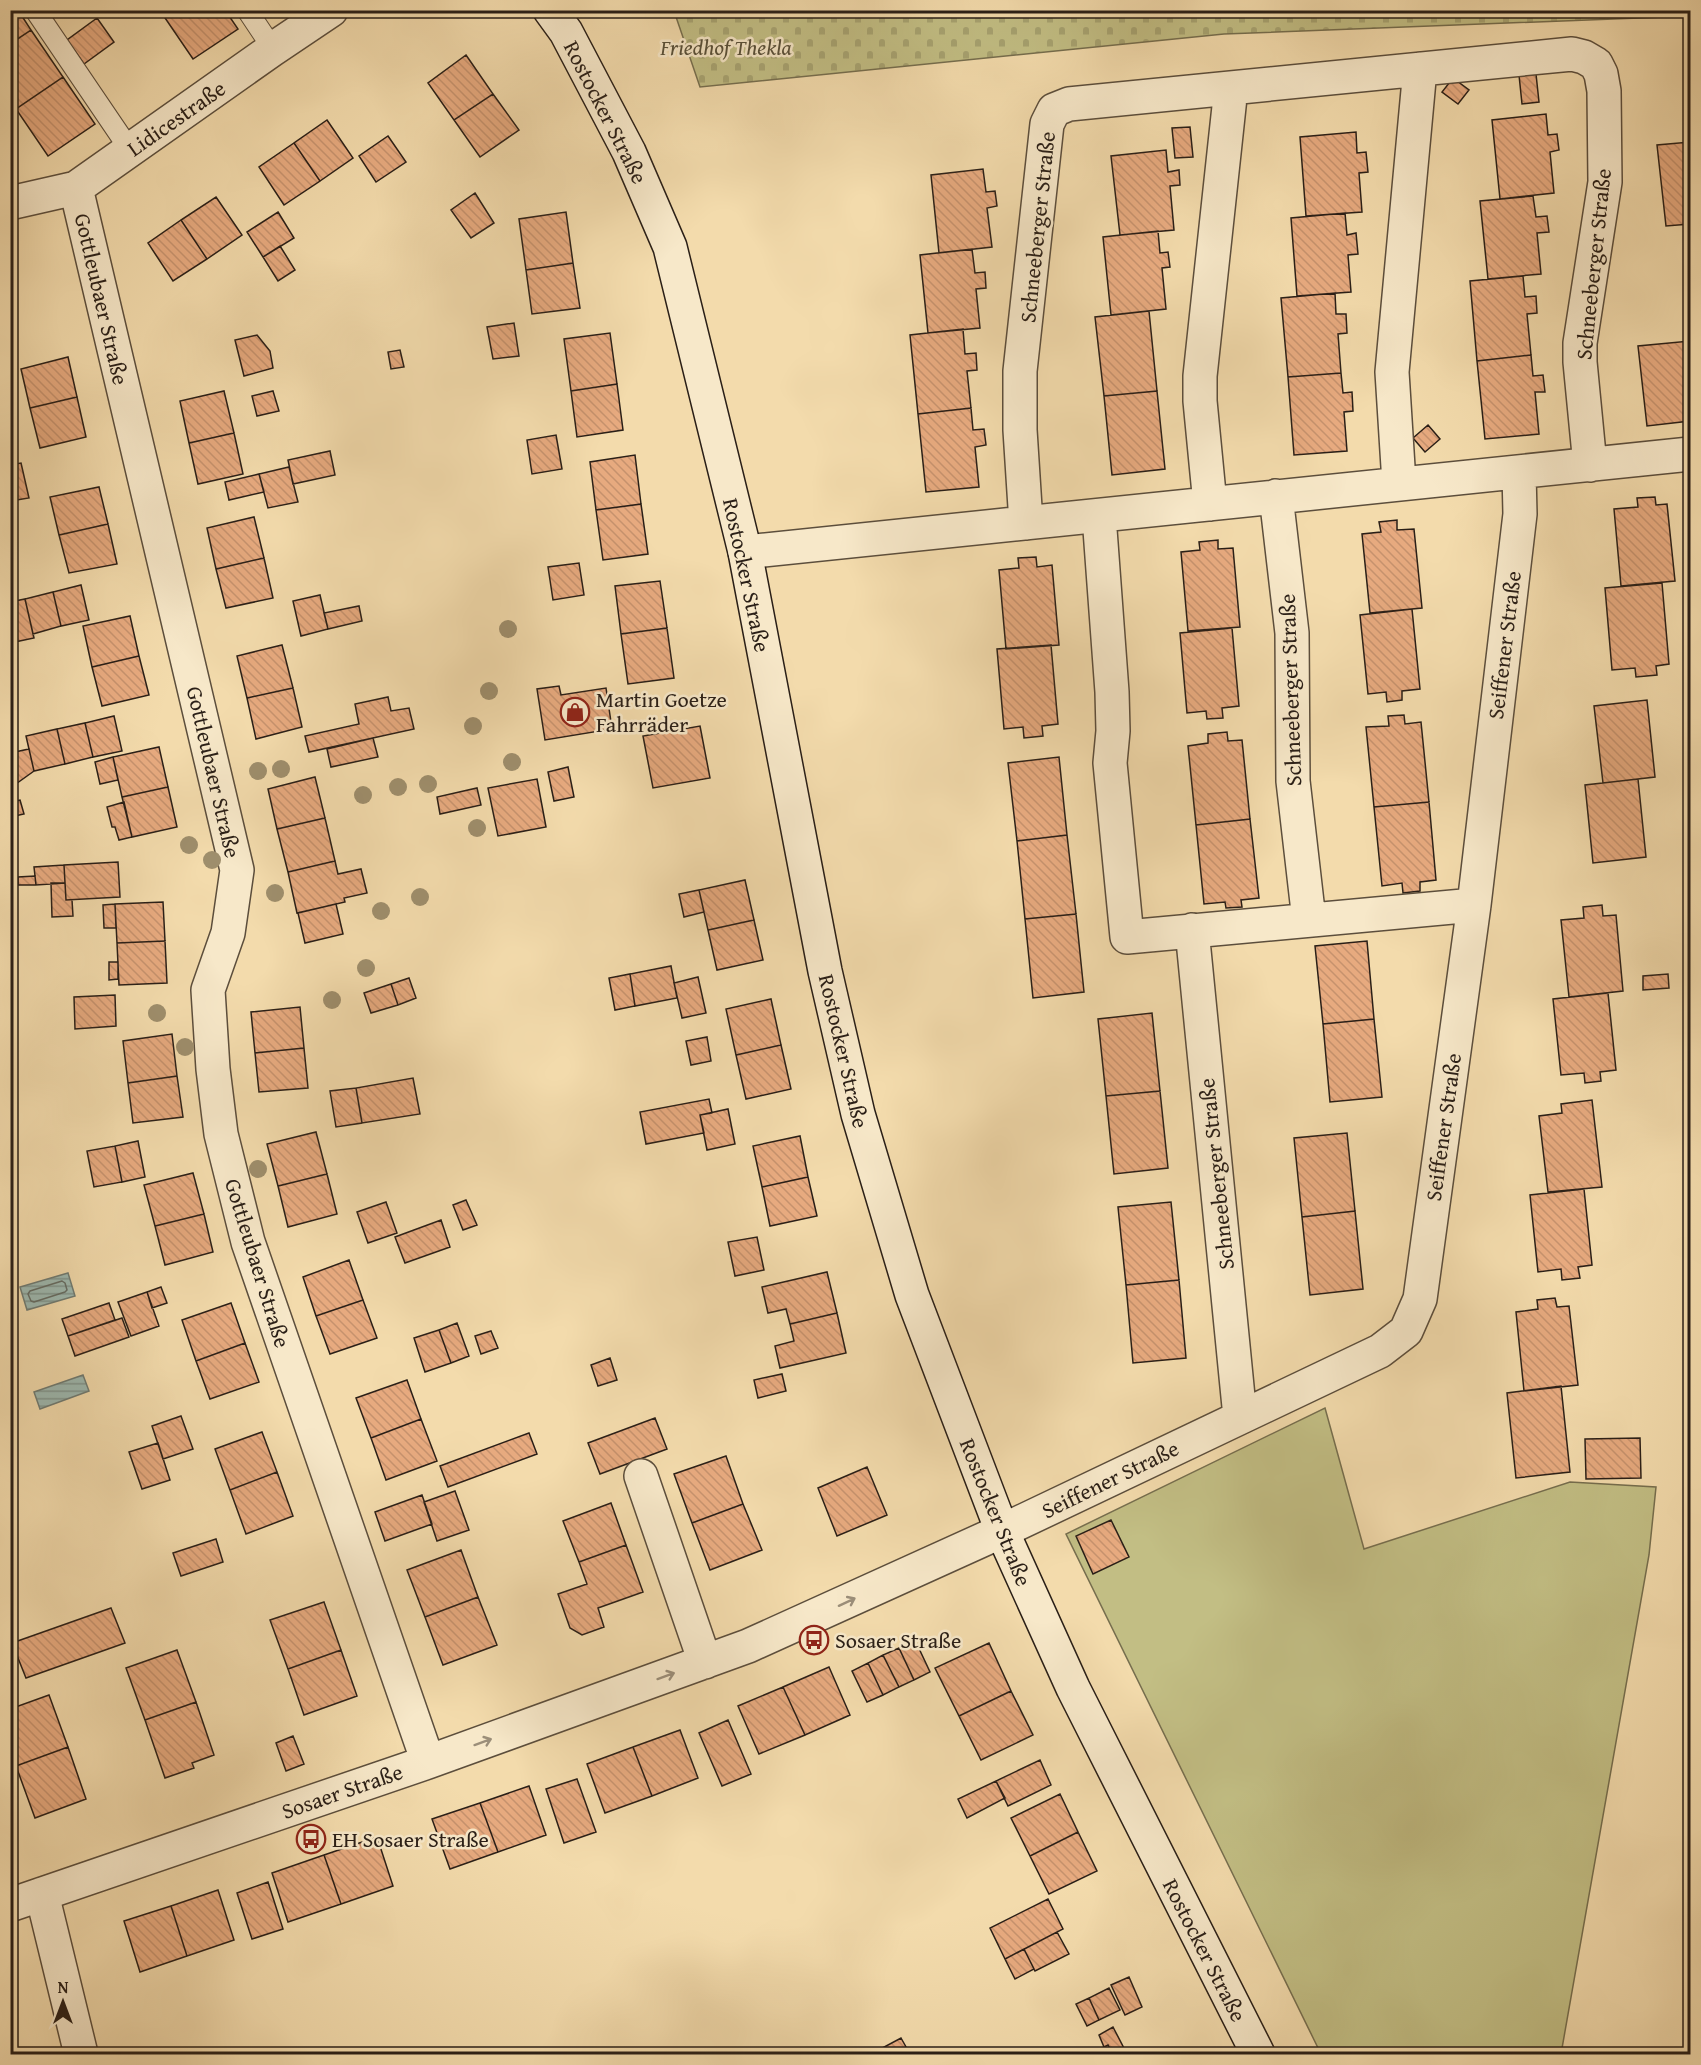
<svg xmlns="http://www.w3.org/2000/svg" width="1701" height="2065" font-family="'Gentium Book Plus',serif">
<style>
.green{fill:#c2be84;stroke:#766e4e;stroke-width:1.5}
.cemetery{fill:url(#cemetery-stones);stroke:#766e4e;stroke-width:1.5}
.water{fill:url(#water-rules);stroke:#6f7b73;stroke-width:1.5}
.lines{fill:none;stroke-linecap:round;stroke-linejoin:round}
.shore{stroke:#646c64;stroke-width:1.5}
.building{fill:url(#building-back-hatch);stroke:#2a1f17;stroke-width:1.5}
.service-casing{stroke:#5c4e3c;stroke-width:22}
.minor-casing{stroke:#5c4e3c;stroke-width:36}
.secondary-casing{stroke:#2a1f17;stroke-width:36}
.service{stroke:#f7e8c9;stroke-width:20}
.minor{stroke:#f7e8c9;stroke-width:33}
.secondary{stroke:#f7e8c9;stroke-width:33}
.tree{fill:#9e8e6c}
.oneway{stroke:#9b8e79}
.labels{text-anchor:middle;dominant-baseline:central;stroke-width:5;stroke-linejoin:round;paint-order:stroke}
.park-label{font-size:22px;font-style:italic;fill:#584f38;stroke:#f7e8c9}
.street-label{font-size:22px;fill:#2a1f17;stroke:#f7e8c9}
.poi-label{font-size:22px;fill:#2a1f17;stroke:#f7e8c9;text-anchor:start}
</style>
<defs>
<pattern id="cemetery-stones" width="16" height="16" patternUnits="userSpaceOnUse" patternTransform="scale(1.5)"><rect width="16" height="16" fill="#c2be84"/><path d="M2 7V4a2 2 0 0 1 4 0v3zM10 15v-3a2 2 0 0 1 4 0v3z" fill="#a7a371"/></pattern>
<pattern id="water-rules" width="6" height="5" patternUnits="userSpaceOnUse" patternTransform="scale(1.5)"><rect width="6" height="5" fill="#9db9b1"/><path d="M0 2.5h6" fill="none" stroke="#80968f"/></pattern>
<pattern id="building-back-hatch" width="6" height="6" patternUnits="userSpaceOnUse" patternTransform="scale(1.5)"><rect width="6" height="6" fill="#e7aa7f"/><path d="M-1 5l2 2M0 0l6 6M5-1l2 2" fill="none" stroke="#c6926d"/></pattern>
</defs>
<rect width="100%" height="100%" fill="#f3dbac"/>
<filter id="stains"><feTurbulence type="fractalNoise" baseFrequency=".00333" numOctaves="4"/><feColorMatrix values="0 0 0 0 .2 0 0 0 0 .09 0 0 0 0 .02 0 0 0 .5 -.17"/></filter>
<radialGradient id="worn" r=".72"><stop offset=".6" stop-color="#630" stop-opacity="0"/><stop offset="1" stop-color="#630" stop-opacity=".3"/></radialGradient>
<path class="green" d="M1325 1408 1364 1549 1570 1482 1656 1487 1649 1555 1561 2054H1321L1066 1534Z"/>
<path class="cemetery" d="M1690 10V16L1224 34 700 87 674 11Z"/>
<path class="water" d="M68 1273 75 1296 27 1310 20 1287Z
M83 1375 89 1391 40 1409 34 1392Z"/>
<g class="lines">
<path class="shore" d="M62 1281 65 1283 67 1290 65 1292 34 1302 31 1301 28 1294 30 1291Z"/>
</g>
<path class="building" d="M10 10H18L31 30 10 44Z
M163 10H225L238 29 193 59 161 12Z
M97 18 114 42 84 64 67 40Z
M31 30 63 77 16 109 10 101V44Z
M466 55 493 94 454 120 428 83Z
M1536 74 1539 102 1522 104 1519 75Z
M63 77 95 124 48 156 16 109Z
M1453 78 1469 90 1458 104 1442 92Z
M493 94 519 130 480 157 454 120Z
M1546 114 1548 135 1557 134 1559 150 1550 152 1554 193 1500 199 1492 120Z
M327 120 353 158 320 181 294 143Z
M1190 127 1193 157 1175 158 1172 128Z
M1356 132 1357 153 1366 152 1368 172 1359 173 1362 212 1306 216 1300 137Z
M388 136 406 162 376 182 359 156Z
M1690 142V224L1666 226 1657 145Z
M294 143 320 181 284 205 259 167Z
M1166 150 1168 172 1179 170 1180 185 1170 186 1174 230 1120 235 1111 156Z
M983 169 986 192 995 191 997 206 987 208 992 247 939 253 931 175Z
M475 193 494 223 471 238 451 210Z
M1533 196 1536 217 1547 216 1549 232 1537 233 1541 274 1488 279 1480 201Z
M216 197 242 235 207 259 181 220Z
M278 212 294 238 263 257 247 232Z
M566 212 573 263 526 270 519 219Z
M1345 213 1347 235 1356 233 1358 254 1348 255 1351 292 1297 296 1291 218Z
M181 220 207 259 173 281 148 243Z
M1158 231 1160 253 1168 252 1170 267 1162 268 1166 309 1111 315 1103 237Z
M280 246 295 270 278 281 263 257Z
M972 249 975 273 985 272 986 288 976 289 980 328 928 333 920 255Z
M573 263 580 308 532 314 526 270Z
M1523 276 1525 297 1536 296 1537 313 1527 314 1531 355 1477 361 1470 281Z
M1335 293 1336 314H1346L1347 333 1338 334 1341 373 1288 377 1281 298Z
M1149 311 1157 391 1104 396 1095 317Z
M514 323 519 356 493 359 487 327Z
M963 329 965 354 976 353 977 370 967 371 971 408 918 414 910 335Z
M610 333 617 384 571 391 564 339Z
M257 335 270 351 273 368 244 376 235 340Z
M1690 341V421L1647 426 1638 346Z
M400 350 404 367 391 369 388 352Z
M1531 355 1533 376 1543 375 1545 392H1535L1539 434 1485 439 1477 361Z
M68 357 77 397 30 408 21 369Z
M1341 373 1343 393 1352 392 1353 411 1344 412 1347 451 1294 455 1288 377Z
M617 384 623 430 577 437 571 391Z
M224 391 234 433 189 443 180 401Z
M273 391 279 411 257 416 252 396Z
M1157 391 1165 469 1112 475 1104 396Z
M77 397 86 437 40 448 30 408Z
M971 408 973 430 984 429 986 445 975 447 979 487 926 492 918 414Z
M1428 425 1440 439 1425 452 1413 438Z
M234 433 243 474 198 484 189 443Z
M556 435 562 469 532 474 527 440Z
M330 451 335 475 293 484 288 460Z
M635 455 641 504 596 510 590 462Z
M21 463 29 498 10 501V465Z
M289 467 298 502 268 508 259 474Z
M259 474 264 492 229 500 225 482Z
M99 487 108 524 59 535 50 497Z
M1655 497 1656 505 1667 504 1675 581 1621 586 1614 509 1638 507 1637 498Z
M641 504 648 554 603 560 596 510Z
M254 517 264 558 216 569 207 528Z
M1397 520V530L1414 529 1422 608 1370 613 1362 534 1381 532 1379 522Z
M108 524 117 564 69 573 59 535Z
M1218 540V549L1233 548 1240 627 1188 631 1181 552 1200 550 1199 542Z
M1036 557 1037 567 1052 565 1059 645 1006 649 999 570 1019 568 1018 558Z
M264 558 273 598 226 608 216 569Z
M579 563 584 595 553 600 548 567Z
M660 581 667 628 621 634 615 586Z
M1662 583 1669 664 1656 666 1657 675 1636 677 1635 668 1612 670 1605 588Z
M81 585 89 620 61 626 53 592Z
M53 592 61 626 33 634 25 599Z
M320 595 328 629 301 636 293 601Z
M25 599 34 638 10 643V602Z
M359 606 362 621 328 629 324 613Z
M1412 609 1420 689 1402 691V700L1387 702 1386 692 1368 694 1360 615Z
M130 616 139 656 92 667 83 626Z
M667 628 674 678 628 684 621 634Z
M1232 628 1239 706 1222 708 1223 718 1207 719 1206 711 1187 713 1180 633Z
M282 645 293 688 247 698 237 656Z
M1051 645 1058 724 1042 726 1043 736 1024 738 1023 727 1004 729 997 649Z
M139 656 149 695 102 706 92 667Z
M559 686 561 695 606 688 612 729 545 740 537 689Z
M293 688 302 727 256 739 247 698Z
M388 697 391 711 409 708 414 729 309 752 305 736 359 724 355 704Z
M1647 700 1655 777 1603 783 1594 706Z
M1404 715 1405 724 1421 722 1429 802 1374 807 1366 727 1389 726 1388 716Z
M114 716 122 751 93 757 85 723Z
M85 723 93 757 65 764 57 729Z
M700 726 710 778 653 788 643 736Z
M57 729 65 764 34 771 26 736Z
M1227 732 1228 741 1242 740 1250 819 1196 825 1188 746 1208 743V734Z
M373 738 378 757 331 767 327 749Z
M159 747 168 787 122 797 113 757Z
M29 749 34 771 13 786 10 773V753Z
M113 757 118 780 100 784 95 762Z
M1059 757 1067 835 1017 841 1008 763Z
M568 767 574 797 554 801 548 772Z
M315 777 325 818 277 829 268 789Z
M537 779 546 827 498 836 488 788Z
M1638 779 1646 857 1593 863 1585 785Z
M168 787 177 827 132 837 122 797Z
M477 788 481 805 440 814 437 797Z
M20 800 24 814 10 817V802Z
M124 802 132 837 119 840 115 827H112L107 807Z
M1429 802 1436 880 1420 882V891L1403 893 1402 883 1382 886 1374 807Z
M325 818 335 861 288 872 277 829Z
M1250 819 1259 898 1241 900 1242 907 1226 908 1225 902 1204 904 1196 825Z
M1067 835 1076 914 1025 919 1017 841Z
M335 861 338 874 361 869 367 893 344 898 345 902 297 913 288 872Z
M118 862 120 897 66 900 64 865Z
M64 865 65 883 36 885 34 867Z
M35 876 36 885H18V877Z
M745 880 754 920 708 930 699 890Z
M51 883H65L66 900H72L73 916 52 917Z
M699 890 704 912 684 917 679 894Z
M163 902 165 941 117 943 115 904Z
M115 904 116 928H104L103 905Z
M336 904 343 934 305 943 298 913Z
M1602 905 1603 916 1616 915 1623 991 1569 997 1561 920 1584 918 1583 907Z
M1076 914 1084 992 1033 998 1025 919Z
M754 920 763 960 717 970 708 930Z
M165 941 167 983 119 985 117 943Z
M1367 941 1374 1019 1323 1024 1315 946Z
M109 962H118V979L109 980Z
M671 966 677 998 635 1006 630 974Z
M630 974 635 1006 615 1010 609 978Z
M1668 974 1669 988 1643 990V976Z
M698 977 706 1013 682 1018 674 983Z
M409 978 416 998 398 1005 391 984Z
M391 984 398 1005 371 1013 364 993Z
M1608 993 1616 1070 1600 1072 1601 1081 1585 1083 1584 1073 1561 1075 1553 999Z
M115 995 116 1026 75 1029 74 997Z
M771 999 781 1045 736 1055 726 1009Z
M300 1007 304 1048 255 1053 251 1012Z
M1152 1013 1160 1091 1106 1096 1098 1019Z
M1374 1019 1382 1097 1330 1102 1323 1024Z
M172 1034 177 1076 128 1083 123 1041Z
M707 1037 711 1061 691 1065 686 1041Z
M781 1045 791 1089 746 1099 736 1055Z
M304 1048 308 1088 259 1092 255 1053Z
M177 1076 183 1117 133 1123 128 1083Z
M413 1078 420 1114 362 1123 356 1088Z
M356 1088 362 1123 336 1127 330 1091Z
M1160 1091 1168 1168 1114 1174 1106 1096Z
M709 1099 712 1113 700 1115 704 1133 646 1144 640 1112Z
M1592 1100 1602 1187 1548 1192 1539 1116 1562 1113 1561 1104Z
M728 1109 735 1144 707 1150 700 1115Z
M316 1132 327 1174 278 1186 267 1144Z
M1347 1133 1355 1211 1302 1217 1294 1138Z
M800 1136 808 1177 762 1187 753 1146Z
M138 1141 145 1177 122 1182 115 1146Z
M115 1146 122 1182 94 1187 87 1151Z
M193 1173 204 1214 155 1226 144 1185Z
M327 1174 337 1214 288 1227 278 1186Z
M808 1177 817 1216 770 1226 762 1187Z
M1584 1189 1592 1265 1578 1267 1580 1278 1562 1280 1561 1269 1538 1272 1530 1195Z
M466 1200 477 1225 463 1230 453 1205Z
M386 1202 397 1233 368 1243 357 1212Z
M1171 1202 1179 1280 1126 1285 1118 1207Z
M1355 1211 1363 1289 1310 1295 1302 1217Z
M204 1214 213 1252 165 1265 155 1226Z
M441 1220 450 1247 405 1263 395 1237Z
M757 1237 764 1270 735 1276 728 1242Z
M349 1260 363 1300 316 1316 303 1277Z
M827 1272 837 1313 790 1324 786 1309 768 1313 762 1287Z
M1179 1280 1186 1358 1133 1363 1126 1285Z
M161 1287 167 1303 152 1308 147 1292Z
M147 1292 159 1326 131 1336 118 1302Z
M1555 1298 1557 1307 1569 1306 1578 1385 1524 1391 1516 1312 1538 1309 1537 1300Z
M363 1300 377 1338 330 1354 316 1316Z
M109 1303 115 1320 68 1336 62 1319Z
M231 1303 245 1343 196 1361 182 1320Z
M837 1313 846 1353 780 1368 775 1346 794 1341 790 1324Z
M122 1318 129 1337 75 1356 68 1336Z
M457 1323 469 1356 451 1363 439 1330Z
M439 1330 451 1363 425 1372 414 1338Z
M491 1331 498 1348 481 1354 475 1336Z
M245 1343 259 1382 210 1399 196 1361Z
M610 1358 617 1380 598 1386 591 1365Z
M782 1374 786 1391 758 1398 754 1380Z
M407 1380 421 1419 371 1438 356 1398Z
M1561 1386 1570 1472 1516 1478 1507 1393Z
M181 1416 193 1449 163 1459 152 1426Z
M655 1418 667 1449 600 1474 588 1443Z
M421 1419 437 1461 386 1480 371 1438Z
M262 1432 277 1472 230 1490 215 1449Z
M529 1433 537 1454 448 1487 440 1466Z
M1640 1438 1641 1478 1586 1479 1585 1439Z
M158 1443 170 1480 142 1489 129 1452Z
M726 1456 743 1504 692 1523 674 1474Z
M867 1467 887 1515 837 1536 818 1488Z
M277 1472 293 1516 246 1534 230 1490Z
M455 1491 469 1530 437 1541 424 1502Z
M422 1495 432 1524 385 1541 375 1512Z
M611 1503 626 1545 579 1562 563 1521Z
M743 1504 762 1550 710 1570 692 1523Z
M1111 1520 1129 1557 1093 1574 1076 1536Z
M216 1539 223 1562 181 1576 173 1553Z
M626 1545 643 1592 598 1608 604 1627 582 1635 570 1628 558 1594 587 1584 579 1562Z
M461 1550 478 1597 425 1617 407 1570Z
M478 1597 497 1645 443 1665 425 1617Z
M324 1602 341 1650 288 1669 270 1620Z
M111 1608 125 1643 26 1678 12 1643Z
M915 1640 930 1672 914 1680 899 1648Z
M989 1643 1011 1691 959 1716 935 1668Z
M899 1648 914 1680 899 1687 883 1655Z
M177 1650 196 1702 145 1720 126 1668Z
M341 1650 357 1696 304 1715 288 1669Z
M883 1655 899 1687 883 1695 868 1663Z
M868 1663 883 1695 867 1702 852 1671Z
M829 1667 850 1715 805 1735 783 1687Z
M783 1687 805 1735 759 1754 738 1706Z
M1011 1691 1033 1735 981 1760 959 1716Z
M49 1695 68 1747 16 1766 10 1750V1709Z
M196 1702 214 1755 192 1763 194 1768 165 1778 145 1720Z
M728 1720 751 1774 722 1786 699 1733Z
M680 1730 698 1778 652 1796 633 1747Z
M293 1736 304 1764 286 1771 276 1743Z
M68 1747 86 1799 35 1818 16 1766Z
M633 1747 652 1796 605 1813 587 1764Z
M1040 1760 1051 1785 1008 1806 996 1781Z
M577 1779 596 1832 564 1843 546 1789Z
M996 1781 1005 1798 967 1818 958 1799Z
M529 1786 546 1835 498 1852 480 1803Z
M1060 1794 1078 1832 1030 1856 1011 1818Z
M480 1803 498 1852 450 1869 432 1819Z
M1078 1832 1097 1871 1049 1894 1030 1856Z
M377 1837 393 1886 341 1904 324 1855Z
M324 1855 341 1904 288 1922 272 1873Z
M268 1882 283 1929 252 1939 237 1893Z
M218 1890 234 1940 187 1956 171 1906Z
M1048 1899 1063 1929 1005 1959 990 1928Z
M171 1906 187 1956 140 1972 124 1921Z
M1057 1932 1069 1954 1035 1971 1024 1949Z
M1024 1949 1034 1969 1015 1979 1005 1959Z
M1129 1977 1142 2007 1125 2015 1111 1985Z
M1109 1988 1120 2010 1099 2020 1089 1998Z
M1089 1998 1099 2020 1087 2026 1076 2004Z
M1113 2027 1127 2054H1113L1108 2045 1104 2047 1099 2035Z
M901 2038 910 2054H874L873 2053Z
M1108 2045 1113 2054H1088L1104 2047Z"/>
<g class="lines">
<g class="service-casing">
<path id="service" d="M35 10 130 150
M247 10 273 49"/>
</g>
<g class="minor-casing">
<path id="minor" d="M76 188 237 870 228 933 208 990 213 1069 221 1134 248 1242 428 1762
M10 203 76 188 273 49 331 10
M1399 483 1392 372 1420 69
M1276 496 1292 633 1293 781 1309 920
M1210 504 1200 401V376L1231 88
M1099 516 1112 692 1113 731 1110 763 1127 937 1474 905
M1026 523 1020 430V371L1047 124 1054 110 1069 104 1572 54 1584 57 1596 64 1601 74 1604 91 1605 182 1580 343V362L1590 465
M745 552 1690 454
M1192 930 1240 1417
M641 1476 705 1662
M42 1894 81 2054
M10 1905 428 1762 748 1646 1002 1531 1380 1351 1406 1331 1420 1299 1474 905 1520 514 1519 472"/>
</g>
<g class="secondary-casing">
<path id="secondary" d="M550 10 566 32 629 152 670 247 745 552 825 971 858 1114 912 1295 1002 1531 1073 1688 1258 2054"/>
</g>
<use href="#service" class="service"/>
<use href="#minor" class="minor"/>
<use href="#secondary" class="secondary"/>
</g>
<g class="tree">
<circle cx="508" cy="629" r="9"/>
<circle cx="489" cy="691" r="9"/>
<circle cx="473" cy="726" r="9"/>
<circle cx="512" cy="762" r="9"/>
<circle cx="281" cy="769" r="9"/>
<circle cx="258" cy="771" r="9"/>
<circle cx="428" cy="784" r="9"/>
<circle cx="398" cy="787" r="9"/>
<circle cx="363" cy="795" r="9"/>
<circle cx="477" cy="828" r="9"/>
<circle cx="189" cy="845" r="9"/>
<circle cx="212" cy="860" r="9"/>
<circle cx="275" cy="893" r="9"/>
<circle cx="420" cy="897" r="9"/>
<circle cx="381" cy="911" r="9"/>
<circle cx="366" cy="968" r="9"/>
<circle cx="332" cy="1000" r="9"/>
<circle cx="157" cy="1013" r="9"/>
<circle cx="185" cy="1047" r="9"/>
<circle cx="258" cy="1169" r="9"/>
</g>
<defs><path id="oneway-shaft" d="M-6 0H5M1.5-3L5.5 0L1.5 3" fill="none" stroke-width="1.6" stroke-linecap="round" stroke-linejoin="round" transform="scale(1.5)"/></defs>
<g class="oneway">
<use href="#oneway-shaft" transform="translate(847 1602) rotate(-25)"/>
<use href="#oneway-shaft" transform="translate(666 1676) rotate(-20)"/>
<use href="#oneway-shaft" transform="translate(483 1742) rotate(-20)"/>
</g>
<defs>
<g id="shop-ring" transform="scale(1.5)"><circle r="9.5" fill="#f7e8c9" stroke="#8f2418" stroke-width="1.5"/><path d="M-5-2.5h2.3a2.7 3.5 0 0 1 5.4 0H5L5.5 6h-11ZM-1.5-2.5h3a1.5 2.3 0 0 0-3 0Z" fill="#8f2418"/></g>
<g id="bus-ring" transform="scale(1.5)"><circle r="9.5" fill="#f7e8c9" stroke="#8f2418" stroke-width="1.5"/><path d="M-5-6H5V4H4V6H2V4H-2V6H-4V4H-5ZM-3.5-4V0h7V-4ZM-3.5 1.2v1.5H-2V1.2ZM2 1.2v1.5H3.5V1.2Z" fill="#8f2418"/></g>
</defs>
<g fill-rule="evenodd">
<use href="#shop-ring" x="575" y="712"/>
<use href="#bus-ring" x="814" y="1640"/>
<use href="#bus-ring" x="311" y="1839"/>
</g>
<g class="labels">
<g class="park-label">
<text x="726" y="47">Friedhof Thekla</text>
</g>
<g class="street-label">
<text transform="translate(606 112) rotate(63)">Rostocker Straße</text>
<text transform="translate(176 118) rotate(-35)">Lidicestraße</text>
<text transform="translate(1037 227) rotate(-84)">Schneeberger Straße</text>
<text transform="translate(1593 264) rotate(-84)">Schneeberger Straße</text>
<text transform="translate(102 299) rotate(77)">Gottleubaer Straße</text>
<text transform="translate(747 575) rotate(78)">Rostocker Straße</text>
<text transform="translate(1504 645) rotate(-83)">Seiffener Straße</text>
<text transform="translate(1290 690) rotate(-92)">Schneeberger Straße</text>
<text transform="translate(214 772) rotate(77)">Gottleubaer Straße</text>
<text transform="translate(844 1051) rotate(77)">Rostocker Straße</text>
<text transform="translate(1443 1127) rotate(-82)">Seiffener Straße</text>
<text transform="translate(1216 1174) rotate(-96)">Schneeberger Straße</text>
<text transform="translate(258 1263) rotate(73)">Gottleubaer Straße</text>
<text transform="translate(1110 1479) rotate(-26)">Seiffener Straße</text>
<text transform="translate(996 1512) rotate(68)">Rostocker Straße</text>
<text transform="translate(342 1791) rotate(-19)">Sosaer Straße</text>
<text transform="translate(1205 1950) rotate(63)">Rostocker Straße</text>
</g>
<g class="poi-label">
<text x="596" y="699">Martin Goetze<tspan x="596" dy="25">Fahrräder</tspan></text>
<text x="835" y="1640">Sosaer Straße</text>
<text x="332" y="1839">EH Sosaer Straße</text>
</g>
</g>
<rect width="1701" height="2065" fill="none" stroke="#f3dbac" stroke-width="36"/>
<rect x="12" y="12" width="1677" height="2041" fill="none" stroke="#2a1f17" stroke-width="3"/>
<rect x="18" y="18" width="1665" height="2029" fill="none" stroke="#2a1f17" stroke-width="1.5"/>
<g transform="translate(63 2002)" stroke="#f7e8c9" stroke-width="4.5" paint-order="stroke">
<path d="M0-4.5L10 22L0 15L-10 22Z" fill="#2a1f17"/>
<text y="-9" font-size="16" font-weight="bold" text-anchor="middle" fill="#2a1f17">N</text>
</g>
<rect width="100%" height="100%" filter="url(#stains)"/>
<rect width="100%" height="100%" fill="url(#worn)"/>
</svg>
